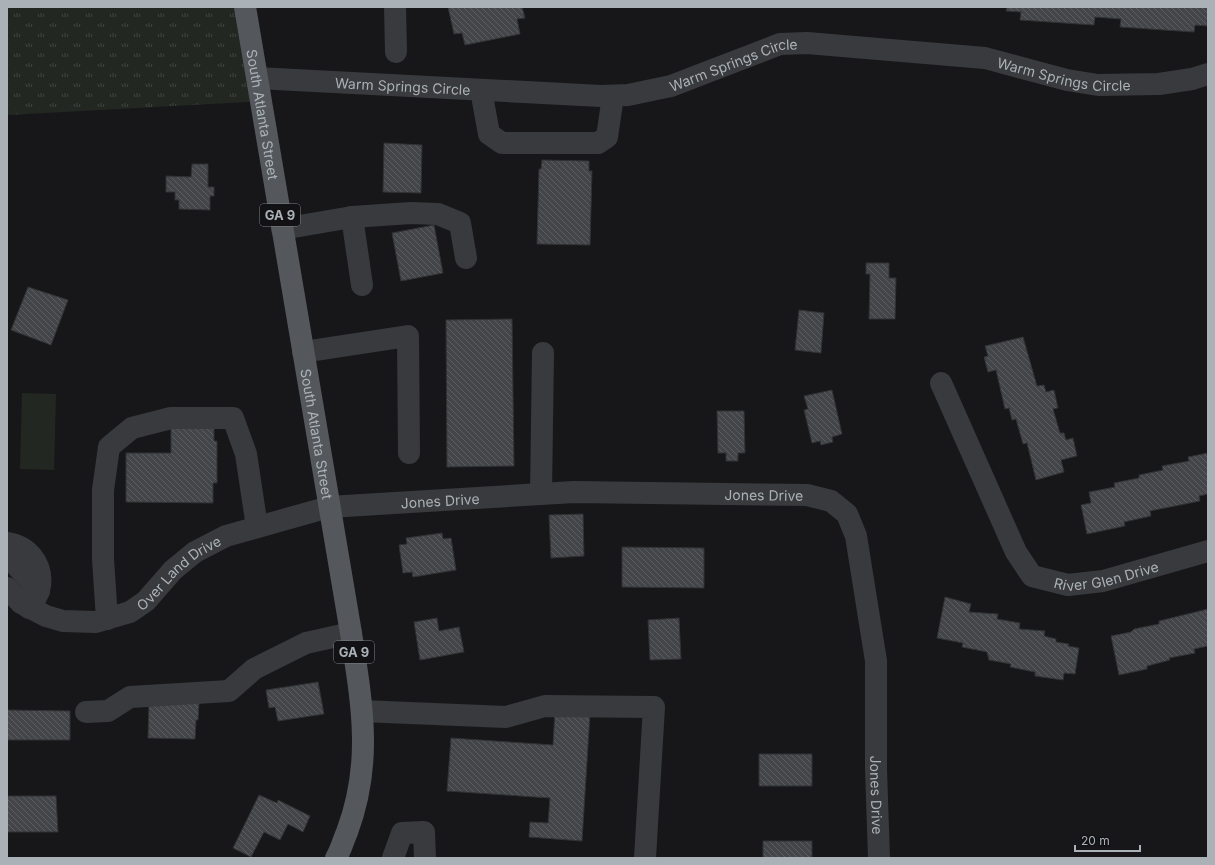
<svg xmlns="http://www.w3.org/2000/svg" width="1215" height="865" font-family="Inter,sans-serif">
<style>
.grass{fill:url(#grass-tufts)}
.garden{fill:#222821}
.building{fill:url(#building-back-hatch);stroke:#313234}
.lines{fill:none;stroke-linecap:round;stroke-linejoin:round}
.minor{stroke:#383a3d;stroke-width:22}
.major{stroke:#54585c;stroke-width:22}
.labels{text-anchor:middle;dominant-baseline:central;stroke-width:3;stroke-linejoin:round;paint-order:stroke}
.shield{fill:#121214;stroke:#7c8287;stroke-width:1}
.shield-label{font-size:13px;font-weight:bold;fill:#aab2b8}
.street-label{font-size:14px;fill:#aab2b8;stroke:#121214}
</style>
<defs>
<pattern id="grass-tufts" width="24" height="20" patternUnits="userSpaceOnUse"><rect width="24" height="20" fill="#222821"/><path d="M3 7l-1-3M5 7V3M7 7l1-3M15 17l-1-3M17 17v-4M19 17l1-3" fill="none" stroke="#3f453f"/></pattern>
<pattern id="building-back-hatch" width="6" height="6" patternUnits="userSpaceOnUse"><rect width="6" height="6" fill="#444548"/><path d="M-1 5l2 2M0 0l6 6M5-1l2 2" fill="none" stroke="#5c5d60"/></pattern>
</defs>
<rect width="100%" height="100%" fill="#171719"/>
<path class="grass" d="M7 7H249L264 101 7 115Z"/>
<path class="garden" d="M22 393 56 394 54 470 20 469Z"/>
<path class="building" d="M448 7H522L525 18 517 19 520 34 465 45 462 33 454 34Z
M1007 7H1208V8L1207 26 1195 25 1194 32 1120 27 1121 19 1095 17 1094 25 1020 20 1021 12 1006 11Z
M384 143 422 145 421 193 383 192Z
M542 160 589 161V171H592L590 245 537 244 539 169H541Z
M192 164H208V187H214V196H210V210L179 209V200H175V192H166V176L191 177Z
M434 225 443 273 401 281 392 233Z
M866 263H889V278H896L895 319H869L870 274H866Z
M28 287 68 300 51 345 11 330Z
M799 310 824 313 821 353 795 350Z
M512 319 514 466 447 467 446 320Z
M1023 337 1037 386 1044 385 1046 392 1054 390 1058 408 1053 409 1060 433H1064L1066 440 1073 438 1077 456 1061 460 1064 472 1036 480 1027 443 1023 444 1016 419 1012 420 1009 408 1005 409 996 370 988 372 984 357 988 356 985 346Z
M832 390 842 434 832 437 833 442 821 445 820 441 812 443 804 410 808 409 804 396Z
M717 411H744L745 453H738V461H726V453H718Z
M171 422H214V441H217V483H213V503L126 502V453H171Z
M1208 453V494L1199 496 1200 501 1150 511 1151 516 1124 522 1125 526 1087 534 1081 505 1091 503 1089 492 1115 487 1114 483 1139 478V475L1163 470 1162 466 1189 461 1188 457Z
M583 514 584 556 551 558 549 515Z
M442 533 443 539 451 538 456 570 413 577 412 572 403 573 399 545 407 544 406 538Z
M622 547 704 548V588L622 587Z
M945 597 971 604 969 612 998 614 997 619 1020 623 1019 629 1045 631 1044 636 1056 639V642L1069 644 1068 646 1079 648 1075 674 1064 673 1063 680 1035 676V672L1010 667 1011 664 989 660 987 652 962 647 963 643 937 638Z
M1208 609V646L1194 649 1195 653 1169 658 1170 660 1147 666V669L1119 675 1111 636 1131 632 1134 629 1159 624V621Z
M437 618 439 631 459 627 464 652 420 660 414 622Z
M679 618 681 659 650 660 648 620Z
M318 682 324 714 278 721 275 707 269 708 266 690Z
M149 701 199 703 198 720H196L195 739 148 738Z
M7 710 70 711V740H7Z
M555 711 590 714 582 841 529 837 530 822 548 823 550 798 447 791 451 738 553 745Z
M759 754H812V786H759Z
M259 795 277 803 278 800 310 816 303 832 288 824 280 840 264 832 251 857 233 848Z
M7 796H56L58 832H7Z
M763 841H812V858H763Z"/>
<g class="lines">
<g class="minor">
<path d="M395 7 396 52"/>
<path id="s1" d="M257 78 601 96 628 95 671 86 780 44 807 43 985 58 1067 80 1098 85 1159 84 1192 79 1208 74"/>
<path d="M481 90 489 134 502 143H598L607 137 613 96"/>
<path d="M352 217 362 285"/>
<path d="M282 229 352 217 411 213 438 214 460 223 466 258"/>
<path d="M303 352 408 336 409 453"/>
<path id="s2" d="M941 383 1016 552 1032 576 1068 585 1103 581 1208 551"/>
<path d="M541 494 543 353"/>
<path d="M7 543C28 546 43 564 40 586 39 594 34 601 29 608"/>
<path d="M7 555 39 591"/>
<path id="s3" d="M7 588 21 603 46 616 63 621 96 622 130 612 146 601 173 570 195 552 226 536 329 507 574 492 807 495 831 501 847 514 856 536 876 661V769L879 858"/>
<path d="M107 619 103 559V490L109 447 132 428 171 418H233L246 454 257 527"/>
<path d="M362 711 506 717 545 706 654 707 645 858"/>
<path d="M86 712 108 711 130 697 229 691 254 669 306 643 351 633"/>
<path d="M393 858 402 833 424 832 425 858"/>
</g>
<path class="major" id="s4" d="M245 7 351 633C362 704 373 763 347 832 343 841 341 850 336 858"/>
</g>
<g class="labels">
<g class="shield">
<rect x="260" y="204" width="40" height="22" rx="3"/>
<rect x="334" y="641" width="40" height="22" rx="3"/>
</g>
<g class="shield-label">
<text x="280" y="215">GA 9</text>
<text x="354" y="652">GA 9</text>
</g>
<g class="street-label">
<text stroke="none"><textPath href="#s1" startOffset="482">Warm Springs Circle</textPath></text>
<text stroke="none"><textPath href="#s1" startOffset="819">Warm Springs Circle</textPath></text>
<text stroke="none"><textPath href="#s1" startOffset="146">Warm Springs Circle</textPath></text>
<text stroke="none"><textPath href="#s4" startOffset="109">South Atlanta Street</textPath></text>
<text stroke="none"><textPath href="#s4" startOffset="433">South Atlanta Street</textPath></text>
<text stroke="none"><textPath href="#s3" startOffset="801">Jones Drive</textPath></text>
<text stroke="none"><textPath href="#s3" startOffset="477">Jones Drive</textPath></text>
<text stroke="none"><textPath href="#s2" startOffset="290">River Glen Drive</textPath></text>
<text stroke="none"><textPath href="#s3" startOffset="198">Over Land Drive</textPath></text>
<text stroke="none"><textPath href="#s3" startOffset="1174">Jones Drive</textPath></text>
</g>
</g>
<rect width="1215" height="865" fill="none" stroke="#aab2b8" stroke-width="16"/>
<path d="M1075 845v6h65v-6" fill="none" stroke="#aab2b8" stroke-width="2"/>
<text x="1081" y="845" font-size="12" fill="#aab2b8" stroke="#121214" stroke-width="3" paint-order="stroke">20 m</text>
</svg>
